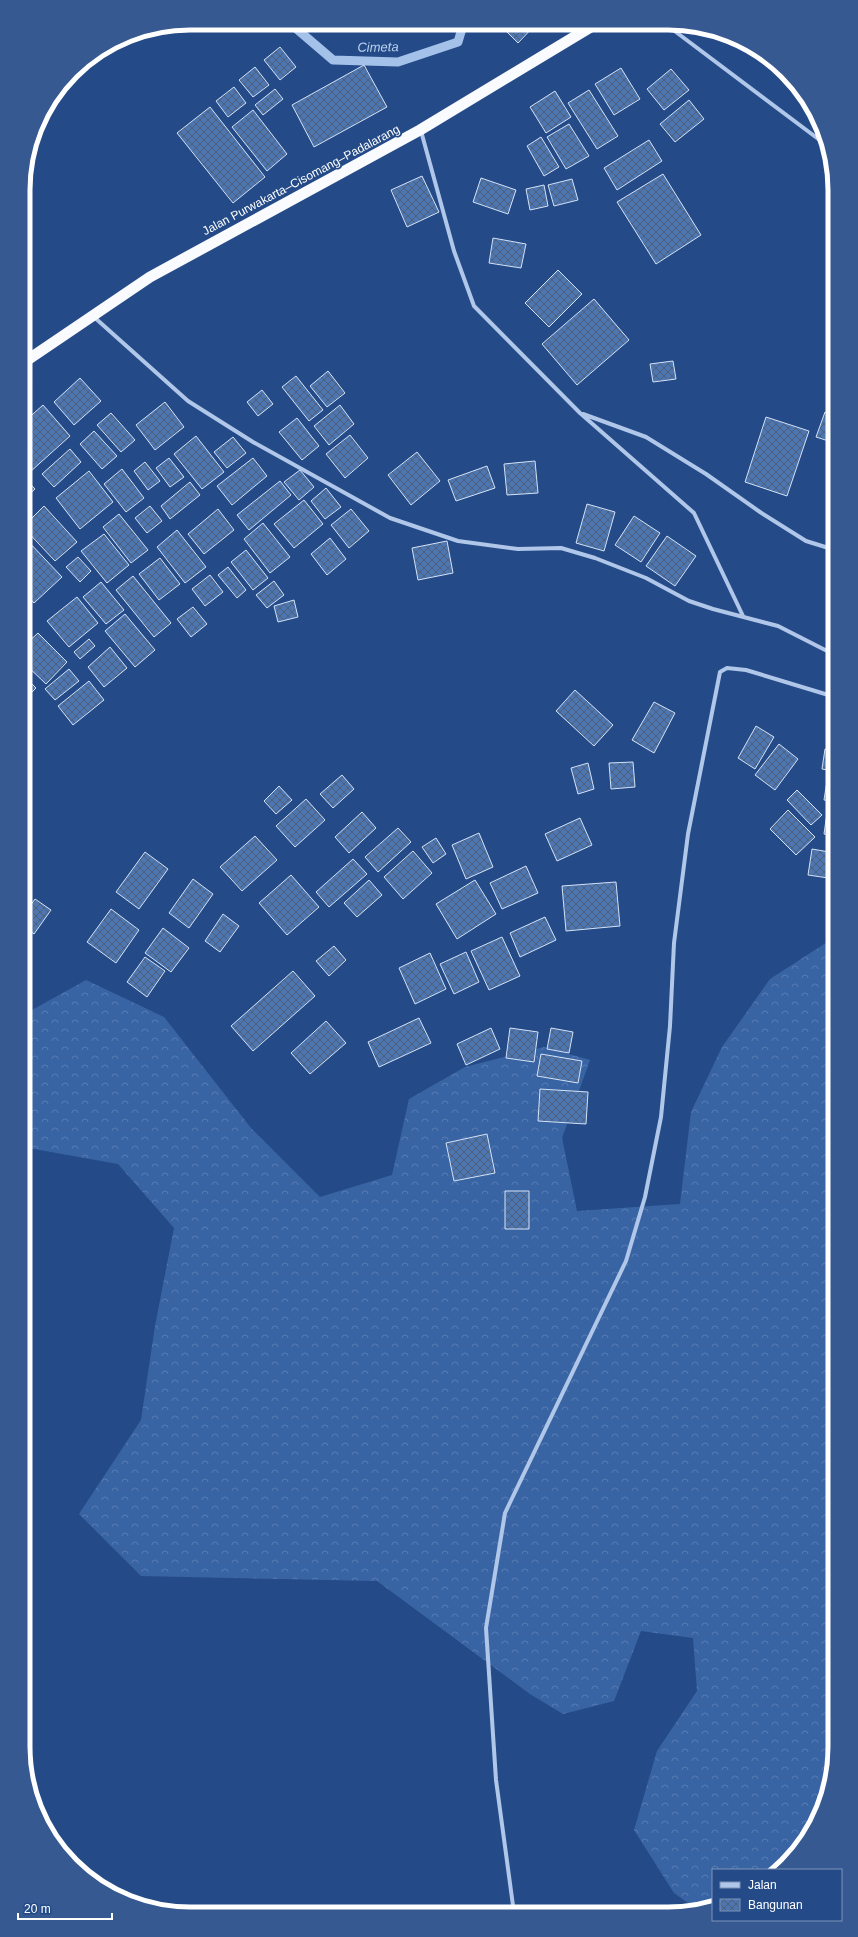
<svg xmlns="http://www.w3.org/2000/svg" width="858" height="1937" font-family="Arial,sans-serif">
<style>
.forest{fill:url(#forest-crowns)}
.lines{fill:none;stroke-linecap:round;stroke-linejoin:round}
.stream{stroke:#a4c1ea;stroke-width:9}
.building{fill:url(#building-cross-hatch);stroke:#d4e2f7}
.minor{stroke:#b0c7e9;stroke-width:4}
.trunk{stroke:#f9fbfe;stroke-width:11}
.labels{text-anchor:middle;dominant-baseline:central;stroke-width:3.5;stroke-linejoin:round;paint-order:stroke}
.street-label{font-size:12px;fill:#fff;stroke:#244b88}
.water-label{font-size:13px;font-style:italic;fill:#bcd1f0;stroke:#244b88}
.rim{fill:none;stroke:#fff;stroke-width:5}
</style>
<defs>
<pattern id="forest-crowns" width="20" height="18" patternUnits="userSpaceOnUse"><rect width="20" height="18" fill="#3964a4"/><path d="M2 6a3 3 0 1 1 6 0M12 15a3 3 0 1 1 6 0" fill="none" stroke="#577bb2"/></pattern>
<pattern id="building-cross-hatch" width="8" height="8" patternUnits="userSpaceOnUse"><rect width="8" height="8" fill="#4d75b0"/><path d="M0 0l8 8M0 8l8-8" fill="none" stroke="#4c607e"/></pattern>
</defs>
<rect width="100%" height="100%" fill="#244b88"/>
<path class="forest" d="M835 937V1759L822 1811 800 1849 778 1870H713V1908L698 1910 674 1893 634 1830 657 1751 697 1691 693 1638 641 1631 614 1701 563 1714 530 1694 377 1581 141 1576 79 1514 141 1420 155 1326 174 1228 118 1164 23 1147V1015L86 980 164 1017 251 1128 320 1197 392 1175 409 1099 465 1067 544 1047 590 1060 562 1138 577 1211 680 1204 691 1112 722 1047 770 979Z"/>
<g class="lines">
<path class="stream" d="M291 24 333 60 398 62 458 42 463 25"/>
</g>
<path class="building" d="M500 25H535L518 43Z
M280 47 296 67 280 80 264 60Z
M364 65 387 107 314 147 292 105Z
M255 67 269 85 253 97 239 80Z
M621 68 640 99 614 115 595 84Z
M671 69 689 90 664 110 647 89Z
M234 87 246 103 228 117 216 101Z
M275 89 283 99 263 115 255 105Z
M589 90 618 136 597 149 568 103Z
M555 91 571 117 546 133 530 107Z
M689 100 704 119 675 142 660 124Z
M210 107 265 177 233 203 177 133Z
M253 110 287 154 267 171 232 127Z
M569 124 589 156 566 169 547 137Z
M541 137 559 167 544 176 527 146Z
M649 140 662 161 617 190 604 168Z
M663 174 701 235 656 264 617 202Z
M422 176 439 212 407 227 391 190Z
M481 178 516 190 508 214 473 202Z
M572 179 578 200 554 206 548 185Z
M544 185 548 206 530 210 526 189Z
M493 238 526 244 521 268 489 263Z
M558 270 582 294 549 327 525 303Z
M594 299 629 340 577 385 542 344Z
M673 361 676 379 653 382 650 364Z
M328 371 345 393 327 407 310 386Z
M296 376 323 410 309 421 282 387Z
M80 378 101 401 74 425 54 402Z
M262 390 273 404 258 416 247 402Z
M165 402 184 427 155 450 136 425Z
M43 405 70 436 30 472 23 465V423Z
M340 405 354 424 329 445 314 426Z
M825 412 835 416V443L816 437Z
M111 413 135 440 121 452 97 425Z
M766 417 809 431 787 496 745 482Z
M297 418 319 446 302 460 279 432Z
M94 431 117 456 102 469 80 444Z
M350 435 368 458 345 478 326 454Z
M196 436 224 472 202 489 174 454Z
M233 437 246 453 227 468 214 452Z
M70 449 81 462 54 487 42 474Z
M417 452 440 481 411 505 388 475Z
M169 458 184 477 170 487 156 468Z
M253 458 267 476 232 505 217 486Z
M535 461 538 493 507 495 504 464Z
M145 462 160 481 148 490 134 471Z
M487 466 495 488 456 501 448 480Z
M122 469 144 498 126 512 104 484Z
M300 470 314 487 299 500 284 482Z
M89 471 113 502 80 529 56 498Z
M23 476 35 489 23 500Z
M280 481 291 495 249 530 237 515Z
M190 482 200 495 170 519 161 506Z
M326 488 341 507 325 519 311 501Z
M304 500 323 524 294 548 274 524Z
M587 504 615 512 604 551 576 543Z
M44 506 77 542 55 561 23 527Z
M150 506 162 521 147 533 135 518Z
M218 509 234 530 204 554 188 534Z
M351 509 369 531 349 548 331 525Z
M119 514 148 550 131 563 103 527Z
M634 516 660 533 641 562 615 545Z
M263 523 290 557 270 573 244 539Z
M177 530 206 567 185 583 157 547Z
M104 534 129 565 107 583 81 551Z
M667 536 696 556 675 586 646 566Z
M330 538 346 559 327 575 311 554Z
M26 539 62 577 34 603 23 591V541Z
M447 541 453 573 418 580 412 548Z
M246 550 268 578 253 590 231 562Z
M78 557 91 571 80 582 66 567Z
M160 558 180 584 159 600 139 574Z
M228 567 246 590 237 598 218 575Z
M210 575 223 592 205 606 192 589Z
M133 576 171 623 154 637 116 590Z
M274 581 284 595 267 608 256 595Z
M101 582 124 610 106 624 83 597Z
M77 597 98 623 69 647 47 621Z
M294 600 298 617 278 622 274 606Z
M23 603 31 611 23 619Z
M193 607 207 624 191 637 177 619Z
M125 614 155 650 135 667 105 631Z
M38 633 67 662 46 684 23 662V647Z
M89 639 95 646 80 659 74 652Z
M110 647 127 668 104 687 88 667Z
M69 669 79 681 55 700 45 689Z
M23 675 36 688 23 701Z
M89 681 104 700 73 725 58 706Z
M575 690 613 725 594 746 556 711Z
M654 702 675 713 654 753 632 740Z
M756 726 774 737 755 769 738 758Z
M779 744 798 759 775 790 755 775Z
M825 749 835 750V771L822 769Z
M633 762 635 787 611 789 609 763Z
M588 763 594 789 578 794 571 768Z
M342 775 354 789 333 808 320 794Z
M827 781 835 782V801L824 800Z
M279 786 292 800 276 814 264 801Z
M797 790 822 815 811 825 787 800Z
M306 799 325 820 295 847 276 826Z
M788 810 815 837 796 855 770 829Z
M362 812 376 828 349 853 335 837Z
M827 813 835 814V836L824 834Z
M580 818 592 845 557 861 545 834Z
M398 828 411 842 378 872 365 857Z
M479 833 493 867 466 879 452 845Z
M255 836 277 860 242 891 220 867Z
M436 838 446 854 433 863 422 847Z
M812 849 835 853V879L808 875Z
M413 851 432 873 403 899 384 877Z
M145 852 168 869 139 909 116 892Z
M353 859 367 874 329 907 316 892Z
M526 866 538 893 502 909 490 883Z
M291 875 319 907 287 935 259 903Z
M193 879 213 894 189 928 169 913Z
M369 880 382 895 357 917 344 903Z
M475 880 496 914 457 939 436 904Z
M616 882 620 926 566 931 562 886Z
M35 899 51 910 34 934 23 926V916Z
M111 909 139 930 116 963 87 942Z
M223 914 239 926 220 952 205 941Z
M545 917 556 940 520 957 510 933Z
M163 928 189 948 171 972 145 953Z
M502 937 520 976 489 990 471 951Z
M334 946 346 960 329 976 316 961Z
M466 952 479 982 454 994 440 964Z
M430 953 446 989 415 1004 399 968Z
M145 957 165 971 147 997 127 982Z
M293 971 315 996 253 1051 231 1026Z
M419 1018 431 1043 379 1067 368 1042Z
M326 1021 346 1043 310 1074 291 1053Z
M491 1028 500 1049 466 1065 457 1044Z
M510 1028 538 1032 534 1062 506 1058Z
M551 1028 573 1032 569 1053 547 1049Z
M541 1054 582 1061 578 1083 537 1076Z
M540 1089 588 1092 586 1124 538 1121Z
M487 1134 495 1173 454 1181 446 1143Z
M505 1191H529V1229H505Z"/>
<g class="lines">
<path class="minor" d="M668 26 829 147
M421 131 454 251 474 306 580 413 694 513 743 616
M94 317 188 401 253 442 390 518 458 541 518 549 561 548 595 558 646 578 689 601 713 609 778 626 835 655
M583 414 646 437 706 474 760 512 806 541 835 550
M514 1913 496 1780 486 1628 505 1513 626 1261 645 1197 661 1117 670 1026 674 943 688 834 720 672 727 668 746 670 835 697"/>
<path class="trunk" d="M23 363 150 277 420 130 594 25"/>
</g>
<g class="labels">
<g class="street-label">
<text transform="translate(301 180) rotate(-28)">Jalan Purwakarta–Cisomang–Padalarang</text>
</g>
<g class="water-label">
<text transform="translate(378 47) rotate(-1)">Cimeta</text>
</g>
</g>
<path d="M0 0H858V1937H0ZM190 30H668A160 160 0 0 1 828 190V1747A160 160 0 0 1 668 1907H190A160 160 0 0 1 30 1747V190A160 160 0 0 1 190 30Z" fill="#365992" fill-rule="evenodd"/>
<path class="rim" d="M190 30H668A160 160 0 0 1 828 190V1747A160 160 0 0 1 668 1907H190A160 160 0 0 1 30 1747V190A160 160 0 0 1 190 30Z"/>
<rect x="712" y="1869" width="130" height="52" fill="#244b88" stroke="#7c93b8"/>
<rect x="720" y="1882" width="20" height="6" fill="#b0c7e9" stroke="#7c93b8"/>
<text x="748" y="1889" font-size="12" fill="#ffffff">Jalan</text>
<rect x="720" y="1899" width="20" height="12" fill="url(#building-cross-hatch)" stroke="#7c93b8"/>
<text x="748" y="1909" font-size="12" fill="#ffffff">Bangunan</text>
<path d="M18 1913v6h94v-6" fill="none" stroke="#ffffff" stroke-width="2"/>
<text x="24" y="1913" font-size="12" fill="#ffffff" stroke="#244b88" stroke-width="3" paint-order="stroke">20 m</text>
</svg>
